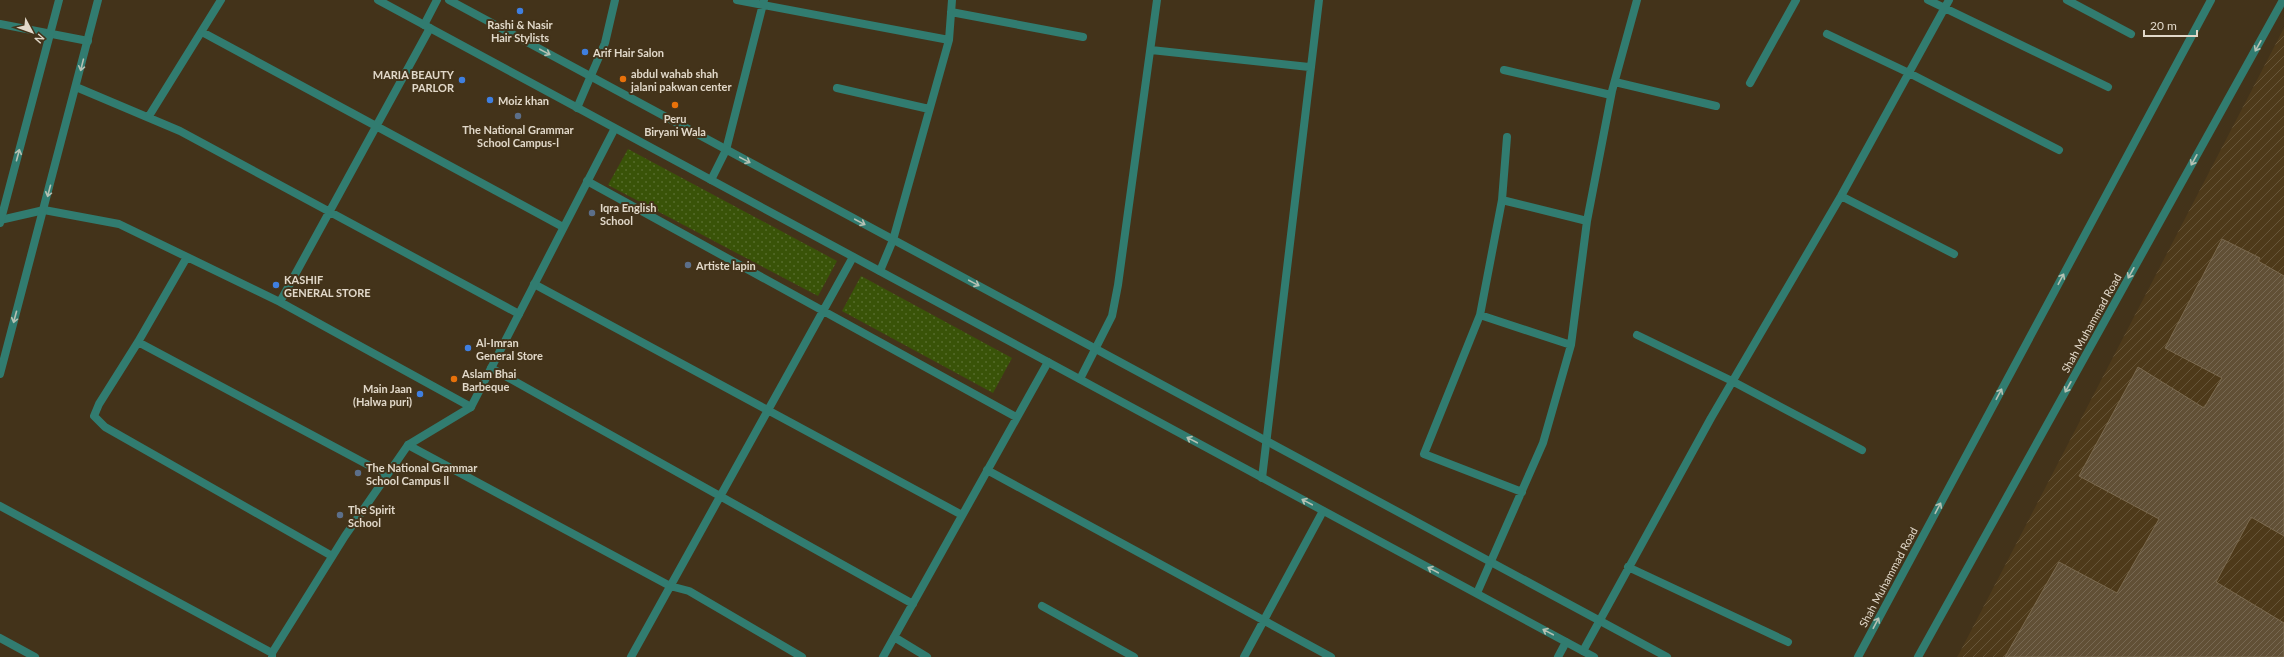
<svg xmlns="http://www.w3.org/2000/svg" width="2284" height="657" font-family="Lato,sans-serif">
<style>
.industrial{fill:url(#industrial-furrows)}
.grass{fill:url(#grass-dots)}
.building{fill:url(#building-hatch);stroke:#7b6a4f}
.lines{fill:none;stroke-linecap:round;stroke-linejoin:round}
.minor{stroke:#317c70;stroke-width:8}
.tertiary{stroke:#317c70;stroke-width:8}
.oneway{stroke:#b5c1b3}
.shop-dot{fill:#3f7fe0;stroke:#43331a;stroke-width:1.5}
.food-dot{fill:#e8710a;stroke:#43331a;stroke-width:1.5}
.service-dot{fill:#5c6f8a;stroke:#43331a;stroke-width:1.5}
.labels{text-anchor:middle;dominant-baseline:central;stroke-width:4;stroke-linejoin:round;paint-order:stroke}
.poi-label{font-size:11px;font-weight:bold;fill:#e1d8c9;stroke:#43331a;text-anchor:start}
.street-label{font-size:11px;fill:#e1d8c9;stroke:#43331a}
</style>
<defs>
<pattern id="industrial-furrows" width="10" height="10" patternUnits="userSpaceOnUse"><rect width="10" height="10" fill="#4e3a1a"/><path d="M-1 1l2-2M0 10L10 0M9 11l2-2" fill="none" stroke="#67563a"/></pattern>
<pattern id="grass-dots" width="8" height="8" patternUnits="userSpaceOnUse"><rect width="8" height="8" fill="#395308"/><path d="M2 2h.1M6 6h.1" fill="none" stroke="#556b2b" stroke-width="1.8" stroke-linecap="round"/></pattern>
<pattern id="building-hatch" width="6" height="6" patternUnits="userSpaceOnUse"><rect width="6" height="6" fill="#615036"/><path d="M-1 1l2-2M0 6l6-6M5 7l2-2" fill="none" stroke="#776852"/></pattern>
</defs>
<rect width="100%" height="100%" fill="#43331a"/>
<path class="industrial" d="M2284 28V657H1957L1960 652Z"/>
<path class="grass" d="M628 149 837 261 818 296 608 185Z
M861 276 1012 358 993 393 842 311Z"/>
<path class="building" d="M2222 239 2260 258 2258 261 2284 276V536L2251 517 2216 582 2284 623V657H2005L2059 562 2117 593 2159 519 2079 476 2138 367 2204 408 2222 378 2165 348Z"/>
<g class="lines">
<path class="minor" d="M737 0 949 40
M1928 0 2108 87
M2067 0 2131 34
M951 12 1083 37
M0 24 88 41
M424 25 437 0
M202 32 563 227
M1827 34 1909 73 2059 150
M1151 50 1309 67
M1504 70 1611 95
M1615 82 1716 106
M1750 83 1796 0
M76 87 180 131 519 314
M837 88 929 109
M577 108 605 43 615 0
M149 116 221 0
M1507 137 1502 200 1480 315 1424 454 1522 492
M711 180 726 150 764 0
M587 181 1016 417
M1841 196 1954 254
M1502 200 1587 221
M0 220 44 210 119 224 280 302 471 407
M187 257 138 342 99 404 94 416 105 427 332 556
M880 271 893 240 949 40 952 0
M534 284 962 515
M280 302 430 28
M1480 315 1571 345
M1637 335 1732 381 1862 450
M138 342 387 475
M491 368 913 604
M1080 379 1112 316 1118 285 1157 0
M408 445 670 586 689 591 802 657
M987 470 1331 657
M1262 478 1319 0
M0 506 272 653V657
M1628 567 1788 642
M1477 593 1543 443 1571 345 1587 221 1612 91 1637 0
M1042 606 1134 657
M894 637 927 657
M0 638 35 657
M1583 651 1711 418 1841 196 1949 0
M631 657 853 257
M883 657 1048 362
M1244 657 1323 511
M1558 657 1566 642"/>
<path class="tertiary" d="M378 0 1594 657
M449 0 1667 657
M0 223 59 0
M0 374 98 0
M272 653 345 536 408 445 471 407 615 128
M1858 657 2211 0
M1918 657 2283 0"/>
</g>
<defs><path id="oneway-shaft" d="M-6 0H5M1.5-3L5.5 0L1.5 3" fill="none" stroke-width="1.6" stroke-linecap="round" stroke-linejoin="round"/></defs>
<g class="oneway">
<use href="#oneway-shaft" transform="translate(2258 46) rotate(119)"/>
<use href="#oneway-shaft" transform="translate(545 52) rotate(28)"/>
<use href="#oneway-shaft" transform="translate(82 65) rotate(104)"/>
<use href="#oneway-shaft" transform="translate(18 155) rotate(-75)"/>
<use href="#oneway-shaft" transform="translate(745 160) rotate(28)"/>
<use href="#oneway-shaft" transform="translate(2194 160) rotate(119)"/>
<use href="#oneway-shaft" transform="translate(49 191) rotate(105)"/>
<use href="#oneway-shaft" transform="translate(860 222) rotate(28)"/>
<use href="#oneway-shaft" transform="translate(2131 273) rotate(119)"/>
<use href="#oneway-shaft" transform="translate(2061 279) rotate(-62)"/>
<use href="#oneway-shaft" transform="translate(974 283) rotate(28)"/>
<use href="#oneway-shaft" transform="translate(15 317) rotate(105)"/>
<use href="#oneway-shaft" transform="translate(2068 387) rotate(119)"/>
<use href="#oneway-shaft" transform="translate(1999 394) rotate(-62)"/>
<use href="#oneway-shaft" transform="translate(1192 440) rotate(-152)"/>
<use href="#oneway-shaft" transform="translate(1307 502) rotate(-152)"/>
<use href="#oneway-shaft" transform="translate(1938 508) rotate(-62)"/>
<use href="#oneway-shaft" transform="translate(1433 570) rotate(-152)"/>
<use href="#oneway-shaft" transform="translate(1876 623) rotate(-62)"/>
<use href="#oneway-shaft" transform="translate(1548 632) rotate(-152)"/>
</g>
<g class="shop-dot">
<circle cx="520" cy="11" r="4"/>
<circle cx="585" cy="52" r="4"/>
<circle cx="462" cy="80" r="4"/>
<circle cx="490" cy="100" r="4"/>
<circle cx="276" cy="285" r="4"/>
<circle cx="468" cy="348" r="4"/>
<circle cx="420" cy="394" r="4"/>
</g>
<g class="food-dot">
<circle cx="623" cy="79" r="4"/>
<circle cx="675" cy="105" r="4"/>
<circle cx="454" cy="379" r="4"/>
</g>
<g class="service-dot">
<circle cx="518" cy="116" r="4"/>
<circle cx="592" cy="213" r="4"/>
<circle cx="688" cy="265" r="4"/>
<circle cx="358" cy="473" r="4"/>
<circle cx="340" cy="515" r="4"/>
</g>
<g class="labels">
<g class="poi-label">
<text x="520" y="24" text-anchor="middle">Rashi &amp; Nasir<tspan x="520" dy="13">Hair Stylists</tspan></text>
<text x="593" y="52">Arif Hair Salon</text>
<text x="631" y="73">abdul wahab shah<tspan x="631" dy="13">jalani pakwan center</tspan></text>
<text x="454" y="74" text-anchor="end">MARIA BEAUTY<tspan x="454" dy="13">PARLOR</tspan></text>
<text x="498" y="100">Moiz khan</text>
<text x="675" y="118" text-anchor="middle">Peru<tspan x="675" dy="13">Biryani Wala</tspan></text>
<text x="518" y="129" text-anchor="middle">The National Grammar<tspan x="518" dy="13">School Campus-l</tspan></text>
<text x="600" y="207">Iqra English<tspan x="600" dy="13">School</tspan></text>
<text x="696" y="265">Artiste lapin</text>
<text x="284" y="279">KASHIF<tspan x="284" dy="13">GENERAL STORE</tspan></text>
<text x="476" y="342">Al-Imran<tspan x="476" dy="13">General Store</tspan></text>
<text x="462" y="373">Aslam Bhai<tspan x="462" dy="13">Barbeque</tspan></text>
<text x="412" y="388" text-anchor="end">Main Jaan<tspan x="412" dy="13">(Halwa puri)</tspan></text>
<text x="366" y="467">The National Grammar<tspan x="366" dy="13">School Campus ll</tspan></text>
<text x="348" y="509">The Spirit<tspan x="348" dy="13">School</tspan></text>
</g>
<g class="street-label">
<text transform="translate(2091 323) rotate(-61)">Shah Muhammad Road</text>
<text transform="translate(1888 577) rotate(-62)">Shah Muhammad Road</text>
</g>
</g>
<g transform="translate(32 32) rotate(131)" stroke="#43331a" stroke-width="3" paint-order="stroke">
<path d="M0-3L7 15L0 10L-7 15Z" fill="#e1d8c9"/>
<text y="-6" font-size="11" font-weight="bold" text-anchor="middle" fill="#e1d8c9">N</text>
</g>
<path d="M2144 30v6h53v-6" fill="none" stroke="#e1d8c9" stroke-width="2"/>
<text x="2150" y="30" font-size="12" fill="#e1d8c9" stroke="#43331a" stroke-width="3" paint-order="stroke">20 m</text>
</svg>
